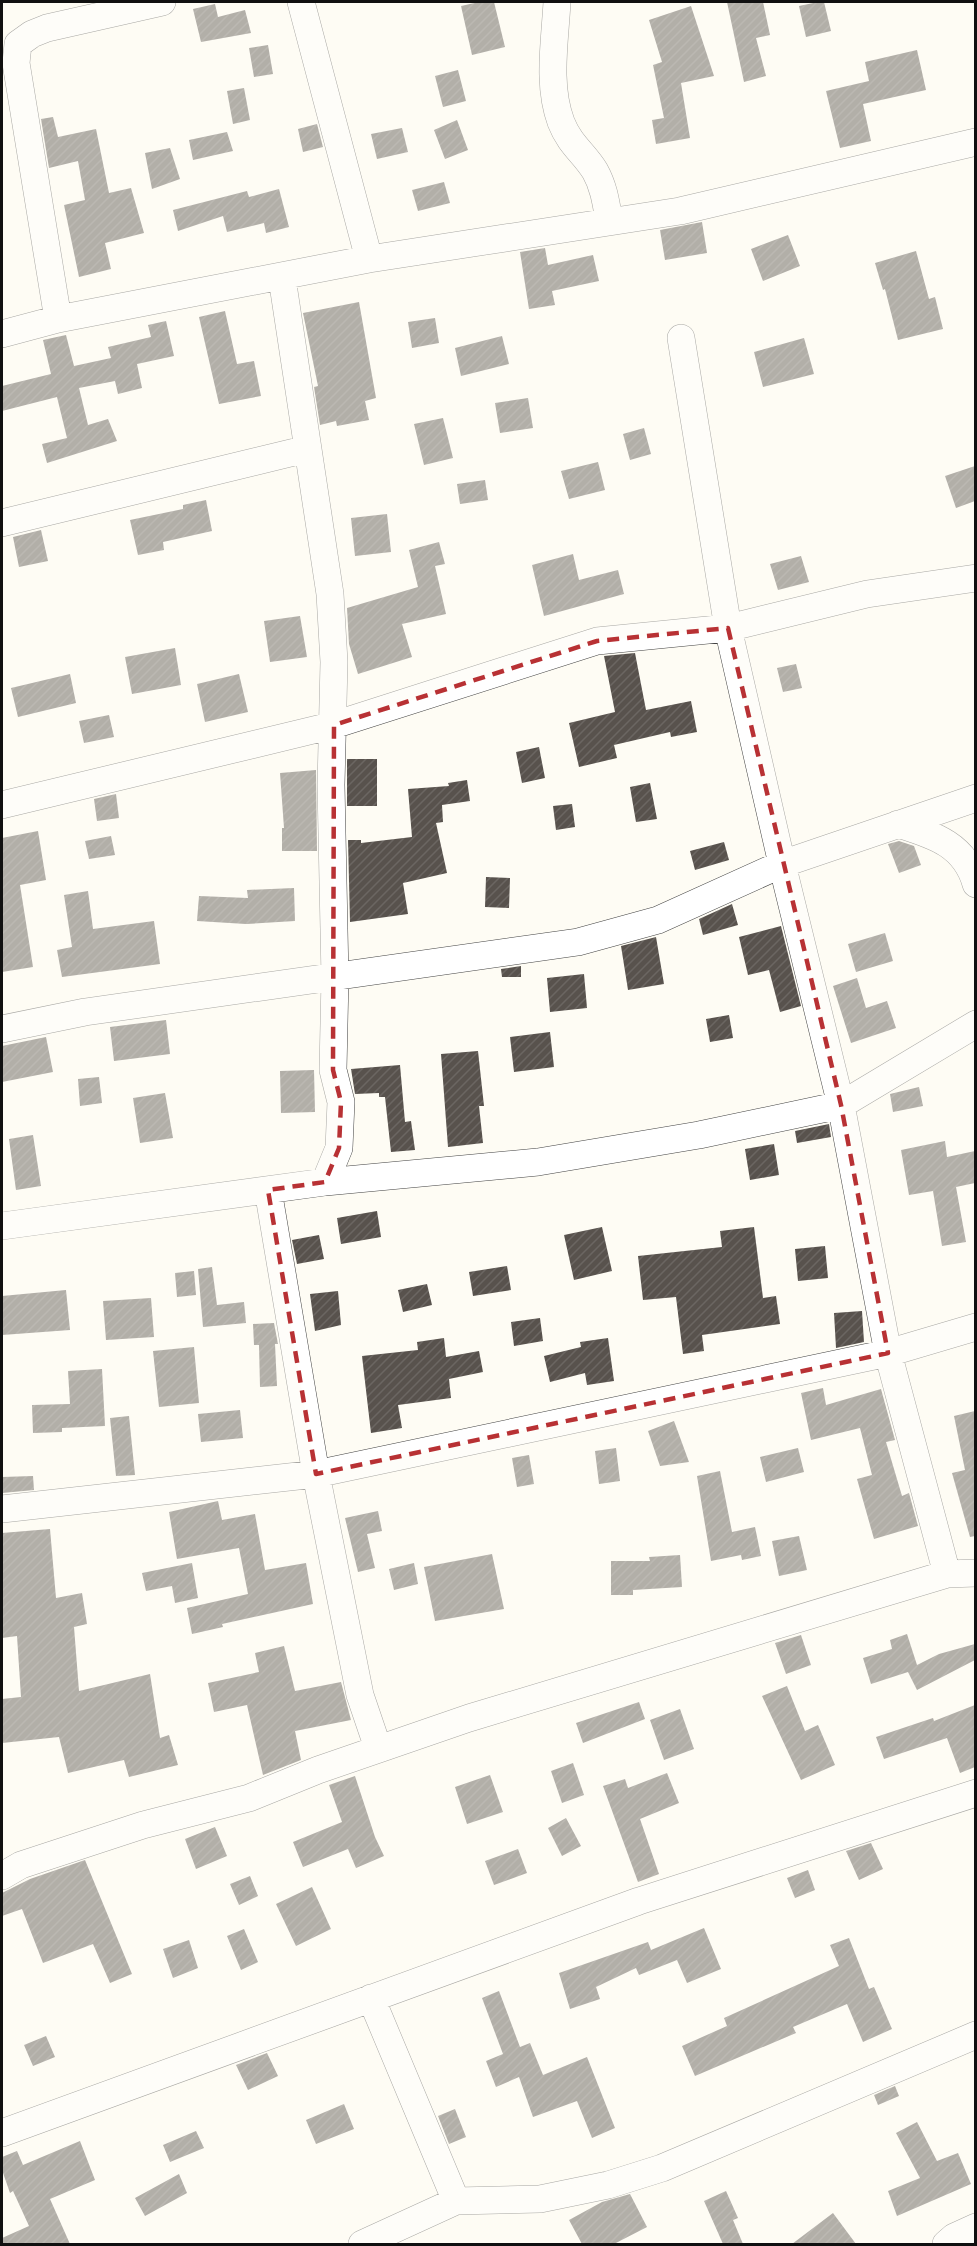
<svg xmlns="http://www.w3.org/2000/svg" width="977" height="2246" font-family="Georgia,serif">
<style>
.building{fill:url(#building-hatch)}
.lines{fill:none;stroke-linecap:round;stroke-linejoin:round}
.minor-casing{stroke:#434343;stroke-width:28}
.minor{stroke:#fff;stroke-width:27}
.marked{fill:none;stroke:#b83134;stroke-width:4.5;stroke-dasharray:12 8;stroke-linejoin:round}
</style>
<defs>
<pattern id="building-hatch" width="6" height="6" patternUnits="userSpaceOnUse" patternTransform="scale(1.5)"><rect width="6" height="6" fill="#58524d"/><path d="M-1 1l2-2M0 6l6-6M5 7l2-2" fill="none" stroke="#6b6662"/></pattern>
</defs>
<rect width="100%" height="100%" fill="#fefcf4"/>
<path class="building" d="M479 2H494L505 47 472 55 461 6Z
M727 2H763L770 35 756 38 766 76 744 82Z
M818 2H824L831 31 806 37 799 6Z
M215 4 218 17 245 10 251 33 201 42 193 9Z
M691 6 714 76 681 83 690 138 656 144 652 120 664 118 653 65 662 62 649 20Z
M268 45 273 74 254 77 249 48Z
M917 50 926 90 863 104 871 141 840 148 826 91 869 81 865 62Z
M458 70 466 101 443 107 435 76Z
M244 88 250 120 233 124 227 91Z
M53 117 58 137 96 129 109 193 131 188 144 233 105 243 111 269 79 277 64 205 85 200 78 161 49 168 41 119Z
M457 120 468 150 445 159 434 130Z
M317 124 323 147 303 152 298 129Z
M402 128 408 152 377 159 371 134Z
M227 132 233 151 193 160 189 140Z
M170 148 180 179 152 189 145 153Z
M444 182 450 203 418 211 412 190Z
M279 189 289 227 266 233 264 223 227 232 223 216 178 231 173 210 247 191 249 197Z
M702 222 707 253 665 260 660 230Z
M788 235 800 266 763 281 751 249Z
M545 248 548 265 593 255 599 281 552 291 555 305 529 309 520 252Z
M916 251 929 299 935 297 943 329 898 340 885 289 883 290 875 263Z
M359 302 376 398 365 401 369 420 337 426 336 421 320 425 314 387 318 386 303 313Z
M225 311 237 364 254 361 261 396 219 404 199 317Z
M435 318 439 343 412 348 408 322Z
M166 321 174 356 137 364 142 388 118 394 115 381 79 388 88 425 108 419 117 441 47 463 42 444 67 438 57 397 2 411V386L51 374 43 340 66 335 74 366 111 358 108 347 151 337 148 325Z
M502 336 509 364 461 376 455 348Z
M804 338 814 374 763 387 754 352Z
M528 398 533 428 500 433 495 403Z
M443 418 453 458 424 465 414 424Z
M644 428 651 454 630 460 623 434Z
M598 462 605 490 569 499 561 471Z
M975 466V501L956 508 945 476Z
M485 480 488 500 460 504 457 484Z
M206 500 212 531 163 542 164 550 138 555 130 520 183 509V505Z
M387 514 391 552 355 556 351 518Z
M41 530 48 561 19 567 13 537Z
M439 542 445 564 435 566 446 614 402 624 412 657 358 674 349 644 347 608 418 587 409 550Z
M573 554 579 580 618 570 624 594 544 616 532 565Z
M801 556 809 582 778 590 770 564Z
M300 616 307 657 270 662 264 621Z
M175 648 181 685 132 694 125 657Z
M635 653 646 710 691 701 697 732 671 737 670 732 614 745 617 758 579 767 569 723 615 712 604 656Z
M796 664 802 688 783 692 777 668Z
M70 674 76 703 18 717 11 688Z
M239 674 248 712 205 722 197 684Z
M109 715 114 737 84 743 79 721Z
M539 747 545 778 522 783 516 752Z
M347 759H377V806H347Z
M316 770 317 851H282V828H284L280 773Z
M467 780 470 801 442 805 443 822 436 823 447 873 403 883 408 914 350 922 348 840H361V843L412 837 408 789 449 786 448 783Z
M650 783 657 819 636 822 630 787Z
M116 794 119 818 97 821 94 799Z
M572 804 575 827 556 830 553 806Z
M38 831 46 880 20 885 33 967 2 972V838Z
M111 836 115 855 89 859 85 841Z
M899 841 914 846 921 865 899 873 888 844Z
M724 842 729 860 695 870 690 851Z
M486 877 510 878 509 908 485 907Z
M294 888 295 921 246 924 197 921 199 896 248 898 247 890Z
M88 891 93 929 154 921 160 964 62 977 57 950 72 947 64 895Z
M732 904 738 925 703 935 699 919Z
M781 926 801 1006 780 1012 769 970 748 975 739 937Z
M885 933 893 961 856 972 848 944Z
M656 937 664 984 628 990 621 946Z
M521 966V977H502L501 969Z
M584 974 587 1008 550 1012 547 978Z
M857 978 866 1008 887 1001 896 1028 851 1043 833 986Z
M729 1015 733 1038 710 1042 706 1019Z
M166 1020 170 1054 114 1061 110 1027Z
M550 1032 554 1067 514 1072 510 1037Z
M46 1037 53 1072 2 1082V1046Z
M478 1051 484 1106H479L483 1143 448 1147 441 1054Z
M400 1065 405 1122 411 1121 415 1150 391 1152 385 1097H379V1093L355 1094 351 1069Z
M314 1070 315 1112 281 1113 280 1071Z
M99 1077 102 1103 80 1106 78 1079Z
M919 1087 923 1106 893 1112 890 1094Z
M165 1093 173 1138 140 1143 133 1098Z
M829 1124 831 1137 797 1143 795 1131Z
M33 1135 41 1186 16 1190 9 1139Z
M945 1141 947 1157 975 1151V1183L956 1187 966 1242 942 1246 933 1191 909 1195 901 1150Z
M774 1144 779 1175 750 1180 745 1149Z
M377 1211 381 1237 341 1244 337 1218Z
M602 1227 612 1271 574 1280 564 1235Z
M754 1227 763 1298 776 1296 780 1324 702 1335 704 1351 683 1354 676 1297 643 1300 638 1256 722 1247 720 1231Z
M319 1235 324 1259 297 1264 292 1240Z
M825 1246 828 1278 798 1281 795 1249Z
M507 1266 511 1290 473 1296 469 1272Z
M212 1267 217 1305 244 1302 246 1323 203 1327 198 1269Z
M194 1271 196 1295 177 1297 175 1273Z
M427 1284 432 1305 403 1312 398 1290Z
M66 1290 70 1330 2 1335V1296Z
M338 1291 341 1325 315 1331 310 1294Z
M151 1298 154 1337 106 1340 103 1301Z
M862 1311 864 1342 836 1348 834 1313Z
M540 1318 543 1341 514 1346 511 1322Z
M274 1323 278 1344H275L277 1386 260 1387 259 1345H254L253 1324Z
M444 1338 446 1357 479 1351 483 1372 449 1379 451 1398 398 1405 402 1428 371 1433 362 1356 418 1350 417 1342Z
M608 1338 614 1381 587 1385 585 1373 550 1382 544 1356 581 1347 580 1342Z
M194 1347 199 1403 159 1407 153 1351Z
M102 1369 105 1426 62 1428V1432L33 1433 32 1405 70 1404 68 1371Z
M823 1388 826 1405 881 1389 895 1440 886 1442 902 1496 909 1493 918 1526 874 1539 857 1479 872 1475 860 1428 811 1440 801 1393Z
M240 1410 243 1438 201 1442 198 1414Z
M975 1411V1536L970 1537 952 1473 965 1470 954 1416Z
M129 1416 135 1475 116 1476 110 1418Z
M674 1421 689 1462 660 1466 648 1431Z
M616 1448 620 1481 599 1484 595 1451Z
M798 1448 804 1472 766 1482 760 1457Z
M529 1455 534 1484 517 1487 512 1458Z
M720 1471 732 1532 755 1527 761 1556 742 1560 741 1555 711 1561 697 1476Z
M33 1476 34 1490 2 1493V1477Z
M218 1501 222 1520 255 1514 265 1570 306 1563 313 1604 222 1624 223 1627 192 1634 187 1608 248 1594 239 1548 177 1559 169 1512Z
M378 1511 382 1531 367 1534 375 1568 358 1572 345 1518Z
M50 1529 56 1598 82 1593 87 1624 74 1627 79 1691 150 1674 160 1738 169 1735 178 1765 129 1777 124 1760 68 1773 59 1737 2 1743V1699L21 1697 17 1636 2 1638V1533Z
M799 1536 807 1570 779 1576 772 1541Z
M492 1554 504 1609 435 1621 424 1567Z
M680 1555 682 1587 633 1590V1595H611V1561H650L649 1557Z
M192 1563 198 1598 175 1603 172 1586 146 1591 142 1573Z
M414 1563 418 1584 394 1590 389 1569Z
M907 1634 917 1665 939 1654 975 1644V1660L917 1690 908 1672 871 1684 863 1658 892 1649 890 1640Z
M801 1635 811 1665 786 1674 775 1643Z
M284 1646 295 1691 341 1682 351 1720 295 1731 301 1760 263 1775 247 1705 214 1712 208 1683 259 1672 255 1653Z
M787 1686 805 1731 818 1725 835 1765 801 1780 762 1696Z
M639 1702 645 1719 583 1743 576 1723Z
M975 1705V1767L960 1773 947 1738 884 1759 876 1737 933 1718 934 1721Z
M680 1709 694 1749 664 1760 650 1720Z
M573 1763 584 1795 562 1803 551 1771Z
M667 1773 679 1803 640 1819 659 1874 638 1882 603 1786 625 1779 628 1788Z
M490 1775 503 1812 467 1824 455 1787Z
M355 1776 375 1837 384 1856 356 1868 348 1849 303 1867 293 1842 342 1822 329 1785Z
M566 1818 581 1846 562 1856 548 1828Z
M215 1827 227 1856 196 1869 185 1839Z
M871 1843 883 1869 859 1880 846 1851Z
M518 1849 527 1873 494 1885 485 1861Z
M85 1860 132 1974 110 1983 93 1944 43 1963 22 1909 2 1916V1893L30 1879Z
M808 1870 815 1890 795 1898 787 1878Z
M250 1876 258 1896 239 1905 230 1884Z
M312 1887 331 1929 296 1946 276 1904Z
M704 1928 721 1969 687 1983 677 1960 639 1975 636 1968 596 1987 600 1999 570 2009 559 1973 648 1942 651 1950Z
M244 1929 258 1962 241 1970 227 1936Z
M849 1938 869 1989 874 1987 892 2029 863 2042 847 2004 793 2027 796 2033 695 2076 682 2046 727 2026 724 2018 839 1966 830 1945Z
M189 1940 198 1968 173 1978 163 1949Z
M499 1991 520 2047 530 2043 543 2075 587 2057 615 2128 592 2138 577 2101 533 2117 519 2077 496 2087 486 2061 503 2054 482 1998Z
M46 2036 55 2057 33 2066 24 2045Z
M267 2053 278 2076 248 2090 236 2065Z
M895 2086 899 2096 878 2105 874 2095Z
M344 2104 354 2129 316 2144 306 2120Z
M455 2109 466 2137 449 2144 438 2116Z
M917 2122 937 2161 958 2153 971 2184 897 2216 888 2191 920 2178 896 2133Z
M196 2131 204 2148 170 2162 163 2145Z
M80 2141 95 2180 50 2199 70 2244H2V2238L29 2226 13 2191 10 2193 2 2170V2157L17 2151 23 2165Z
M179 2174 187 2193 145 2216 135 2198Z
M726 2191 738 2218 733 2220 743 2244H723L704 2201Z
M630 2194 647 2227 614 2244H582L569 2220 602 2202Z
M833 2213 856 2244H792Z"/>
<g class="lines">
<g class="minor-casing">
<path id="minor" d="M301 2 369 259
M557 2C555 41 547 84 561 122 570 145 584 153 595 171 604 187 606 203 609 220
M282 278 330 594 334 662 331 785 335 978 333 1070 341 1102 339 1148 325 1182
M58 319 16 63 18 44 32 34 47 28 162 2
M2 334 58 319 369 259 680 211 976 142
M681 338 728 628 782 864 841 1105 888 1353 947 1574
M2 523 307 449
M2 805 334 725 597 641 728 628 867 594 976 578
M898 824C933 835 965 844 976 884
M2 1029 85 1012 578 942 658 920 782 864 976 798
M268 1190 316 1474 360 1695 378 1748
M2 1226 325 1182 538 1162 699 1135 841 1105 976 1024
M2 1509 316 1474 888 1353 976 1327
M2 1876 21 1865 143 1825 249 1798 318 1770 469 1718 947 1574 976 1573
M371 1998 456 2201
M2 2133 639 1901 976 1793
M362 2244 456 2201 540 2199 608 2185 662 2168 976 2035
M946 2244 954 2237 976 2227"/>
</g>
<use href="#minor" class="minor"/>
</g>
<path d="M0 0H977V2246H0ZM728 628 841 1105 888 1353 316 1474 268 1190 325 1182 339 1148 341 1102 333 1070 334 725 597 641Z" fill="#fefcf4" fill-opacity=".55" fill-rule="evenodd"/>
<path class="marked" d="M728 628 841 1105 888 1353 316 1474 268 1190 325 1182 339 1148 341 1102 333 1070 334 725 597 641Z"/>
<rect width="977" height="2246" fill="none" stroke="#101010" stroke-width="6"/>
</svg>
